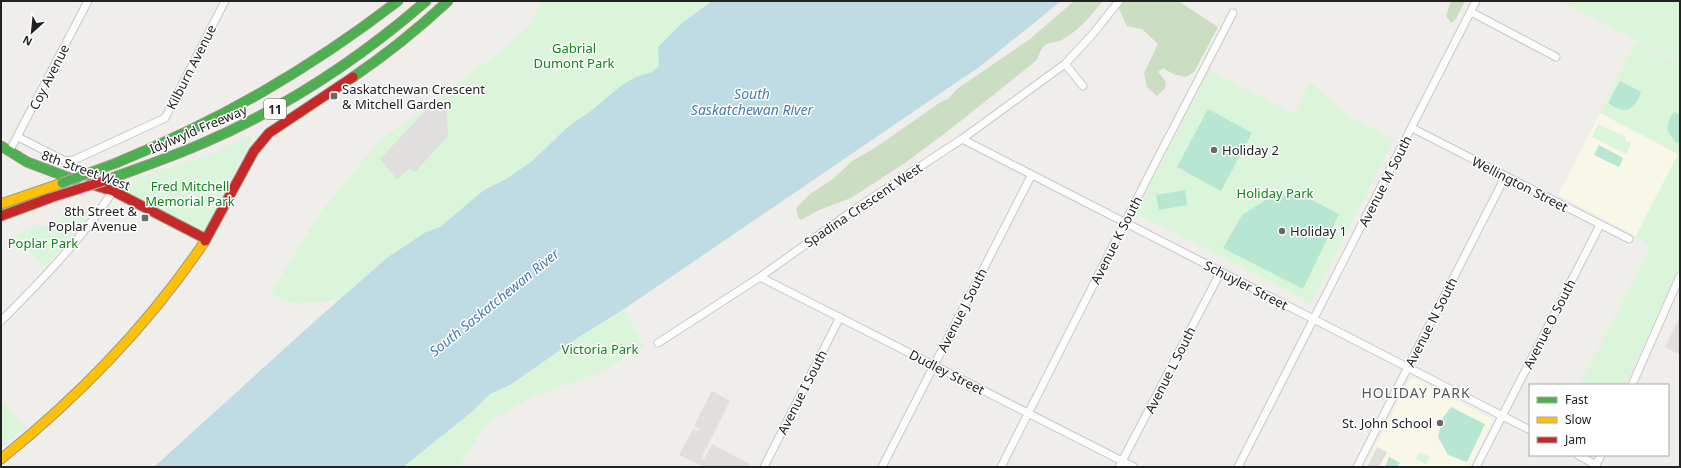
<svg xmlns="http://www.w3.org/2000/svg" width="1681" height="468" font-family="'Noto Sans',sans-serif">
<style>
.education{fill:#f8f7e8}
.forest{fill:#cbdec1}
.park{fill:#daf5da}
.pitch{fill:#b7e6d2}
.parking{fill:#e0dfde}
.water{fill:#bfdbe3}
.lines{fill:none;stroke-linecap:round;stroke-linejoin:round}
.street-casing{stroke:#c9c8c7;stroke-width:9}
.fast-casing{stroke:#999a82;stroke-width:11}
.slow-casing{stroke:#999a82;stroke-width:11}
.jam-casing{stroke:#999a82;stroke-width:11}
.street{stroke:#fdfcfc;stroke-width:7}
.fast{stroke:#4caf50;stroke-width:9}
.slow{stroke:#ffc107;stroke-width:9}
.jam{stroke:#c62828;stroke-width:9}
.fast-bridge-casing{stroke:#c5a2ac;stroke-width:11;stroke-linecap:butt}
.jam-bridge-casing{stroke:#c5a2ac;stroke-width:11;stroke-linecap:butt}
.fast-bridge{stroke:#4caf50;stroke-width:9}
.jam-bridge{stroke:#c62828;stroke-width:9}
.poi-dot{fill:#6a6968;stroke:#fff;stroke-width:1.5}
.labels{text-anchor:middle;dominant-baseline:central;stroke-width:3;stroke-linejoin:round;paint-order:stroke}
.shield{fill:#fff;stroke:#646464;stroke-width:1}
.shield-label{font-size:12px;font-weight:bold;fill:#222}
.park-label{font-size:13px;fill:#0c8416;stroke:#fff}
.street-label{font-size:13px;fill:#222;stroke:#fff}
.poi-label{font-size:13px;fill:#222;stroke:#fff;text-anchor:start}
.water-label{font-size:14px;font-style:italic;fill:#4a7aab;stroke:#fff}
.neighbourhood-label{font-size:14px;letter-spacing:1px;fill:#555;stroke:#fff}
</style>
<rect width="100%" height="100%" fill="#f0eeeb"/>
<path class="education" d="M1600 113 1679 154 1636 236 1558 195Z
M1414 378 1492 419V423L1470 467H1365L1410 379Z"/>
<path class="forest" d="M1074 1H1103C1091 16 1078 31 1062 40 1056 43 1049 41 1044 46 1040 50 1039 55 1037 60L948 131 905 163 851 198 819 210 801 220 798 217 796 208 810 194 833 179 852 161 878 146 939 103 948 99 957 89 1030 39Z
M1122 1H1178L1218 27 1194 72 1186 77 1173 74 1163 68 1158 72 1166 82 1165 88 1157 96 1147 87 1144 73 1158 44 1142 29 1127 26 1118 7Z
M1451 1H1465L1456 19 1451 23 1446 16Z"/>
<path class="park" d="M542 1H712L682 23 659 66 652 72 636 77 591 111 570 125 531 162 506 179 484 190 440 228 426 232 388 257 343 296 326 302 294 303 281 300 271 292 319 214 379 141 504 49 530 24Z
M1560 1H1680V62Z
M1636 41 1680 64V265L1626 385H1580L1650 247 1636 236 1678 154 1600 113Z
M1209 70 1294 114 1310 82 1351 118 1394 139 1311 303 1136 213Z
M1598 124 1626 137 1625 140 1631 143 1626 154 1592 137Z
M251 135 253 137 243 155 204 234 108 187 209 155Z
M77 207 93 211 45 267 13 236 37 225 49 226Z
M624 309 644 347 624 358 608 369 532 397 487 423 459 467H403L474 410 490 394 510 385 579 337Z
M1 399 26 427 1 447Z
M1420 452 1430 457 1426 464 1416 459Z"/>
<path class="pitch" d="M1620 81 1641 92C1634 111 1626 115 1608 103Z
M1208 109 1252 133 1221 191 1177 167Z
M1674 112 1680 115V144L1675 142 1667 130 1670 117Z
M1599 145 1623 158 1619 167 1594 155Z
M1185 190 1187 205 1159 210 1156 195Z
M1298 193 1339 214 1303 289 1223 248 1242 215 1269 198Z
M1451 407 1485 424 1467 462 1448 455 1438 437 1442 419Z
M1389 457 1400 463 1397 467H1385Z"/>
<path class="parking" d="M446 102 448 136 415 172 409 169 397 179 380 159 427 109Z
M1680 316V355L1665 347Z
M712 391 730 401 701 459H704L712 444 750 464 751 467H704L679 455 693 429 698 431 700 430 699 428 694 426Z
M1377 447 1387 452 1379 467H1367Z"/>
<path class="water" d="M712 1H1061L982 65 624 309 579 337 510 385 490 394 474 410 403 467H154L315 321 388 257 426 232 440 227 484 190 506 179 531 162 570 125 591 111 622 85 636 77 652 72 659 66 658 47 682 23Z"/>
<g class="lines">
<g class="street-casing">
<path id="street" d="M1471 12 1556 57
M1065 64 1083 86
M1412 128 1629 239
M18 137 65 161 74 160 165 118 225 1
M962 139 1530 430
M9 152 88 1
M760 277 1134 467
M1 321C41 281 82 239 113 191
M658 343 760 277 858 207 962 139 1065 64 1092 35 1119 1
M1632 385 1680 276
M1578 455 1596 465
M764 467 840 317
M882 467 1031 176
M1001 467 1149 175 1233 13
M1119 467 1220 273
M1238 467 1476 1
M1357 467 1505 177
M1476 467 1600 225
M1595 467 1601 455"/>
</g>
<g class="fast-casing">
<path id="fast" d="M353 77C387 54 418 29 448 1
M1 146 27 162 75 180
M116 163C221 120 308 70 398 1
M104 181C136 169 169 158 201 144 283 109 358 60 426 1"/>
</g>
<g class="slow-casing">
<path id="slow" d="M1 204 62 183
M1 459C78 397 150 323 205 241"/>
</g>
<g class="jam-casing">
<path id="jam" d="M90 184 113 191 206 239
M1 216 50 198
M205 241 254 151 269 133 353 77"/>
</g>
<use href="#street" class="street"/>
<use href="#fast" class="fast"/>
<use href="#slow" class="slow"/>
<use href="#jam" class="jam"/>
<g class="fast-bridge-casing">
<path id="fast-bridge" d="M62 183 116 163"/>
</g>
<g class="jam-bridge-casing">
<path id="jam-bridge" d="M50 198 104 181"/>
</g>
<use href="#fast-bridge" class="fast-bridge"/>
<use href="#jam-bridge" class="jam-bridge"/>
</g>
<g class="poi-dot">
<rect x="330" y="92" width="8" height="8" rx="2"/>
<circle cx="1214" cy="150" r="4"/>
<rect x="141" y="214" width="8" height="8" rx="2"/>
<circle cx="1282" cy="231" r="4"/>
<circle cx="1440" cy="423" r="4"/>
</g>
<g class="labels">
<rect class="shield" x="264" y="99" width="22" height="20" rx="3"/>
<g class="shield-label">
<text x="275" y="109">11</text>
</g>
<g class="park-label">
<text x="574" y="48">Gabrial<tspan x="574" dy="15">Dumont Park</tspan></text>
<text x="190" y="186">Fred Mitchell<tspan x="190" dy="15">Memorial Park</tspan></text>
<text x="1275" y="193">Holiday Park</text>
<text x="43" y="243">Poplar Park</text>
<text x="600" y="349">Victoria Park</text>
</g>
<g class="street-label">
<text transform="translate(191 67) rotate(-63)">Kilburn Avenue</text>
<text transform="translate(49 77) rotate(-63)">Coy Avenue</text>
<text transform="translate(198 129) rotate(-23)">Idylwyld Freeway</text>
<text transform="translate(86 170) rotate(20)">8th Street West</text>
<text transform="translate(1385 181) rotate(-63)">Avenue M South</text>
<text transform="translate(1520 184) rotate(27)">Wellington Street</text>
<text transform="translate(863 205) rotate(-34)">Spadina Crescent West</text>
<text transform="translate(1116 240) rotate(-63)">Avenue K South</text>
<text transform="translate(1246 285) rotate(27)">Schuyler Street</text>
<text transform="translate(962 310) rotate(-63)">Avenue J South</text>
<text transform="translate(1431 322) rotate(-63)">Avenue N South</text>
<text transform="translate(1549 324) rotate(-63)">Avenue O South</text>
<text transform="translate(1170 370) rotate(-63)">Avenue L South</text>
<text transform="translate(947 372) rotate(27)">Dudley Street</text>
<text transform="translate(802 392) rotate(-63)">Avenue I South</text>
</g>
<g class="poi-label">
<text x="342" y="89">Saskatchewan Crescent<tspan x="342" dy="15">&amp; Mitchell Garden</tspan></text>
<text x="1222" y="150">Holiday 2</text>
<text x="137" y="211" text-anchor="end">8th Street &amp;<tspan x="137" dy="15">Poplar Avenue</tspan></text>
<text x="1290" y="231">Holiday 1</text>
<text x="1432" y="423" text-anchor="end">St. John School</text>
</g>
<g class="water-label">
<text x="752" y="93">South<tspan x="752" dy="16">Saskatchewan River</tspan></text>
<text transform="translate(494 302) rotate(-39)">South Saskatchewan River</text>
</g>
<g class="neighbourhood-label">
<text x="1416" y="392">HOLIDAY PARK</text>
</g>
</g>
<rect width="1681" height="468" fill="none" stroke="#222222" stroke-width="4"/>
<rect x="1529" y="384" width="140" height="72" fill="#ffffff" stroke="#a7a7a7"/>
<rect x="1537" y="397" width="20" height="6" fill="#4caf50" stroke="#a7a7a7"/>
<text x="1565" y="404" font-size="12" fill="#222222">Fast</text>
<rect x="1537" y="417" width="20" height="6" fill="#ffc107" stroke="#a7a7a7"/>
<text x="1565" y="424" font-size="12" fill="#222222">Slow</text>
<rect x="1537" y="437" width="20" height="6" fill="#c62828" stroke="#a7a7a7"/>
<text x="1565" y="444" font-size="12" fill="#222222">Jam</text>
<g transform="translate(32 32) rotate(207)" stroke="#ffffff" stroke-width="3" paint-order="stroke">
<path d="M0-3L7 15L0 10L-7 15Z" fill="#222222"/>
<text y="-6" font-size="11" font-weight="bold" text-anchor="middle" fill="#222222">N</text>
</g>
</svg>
